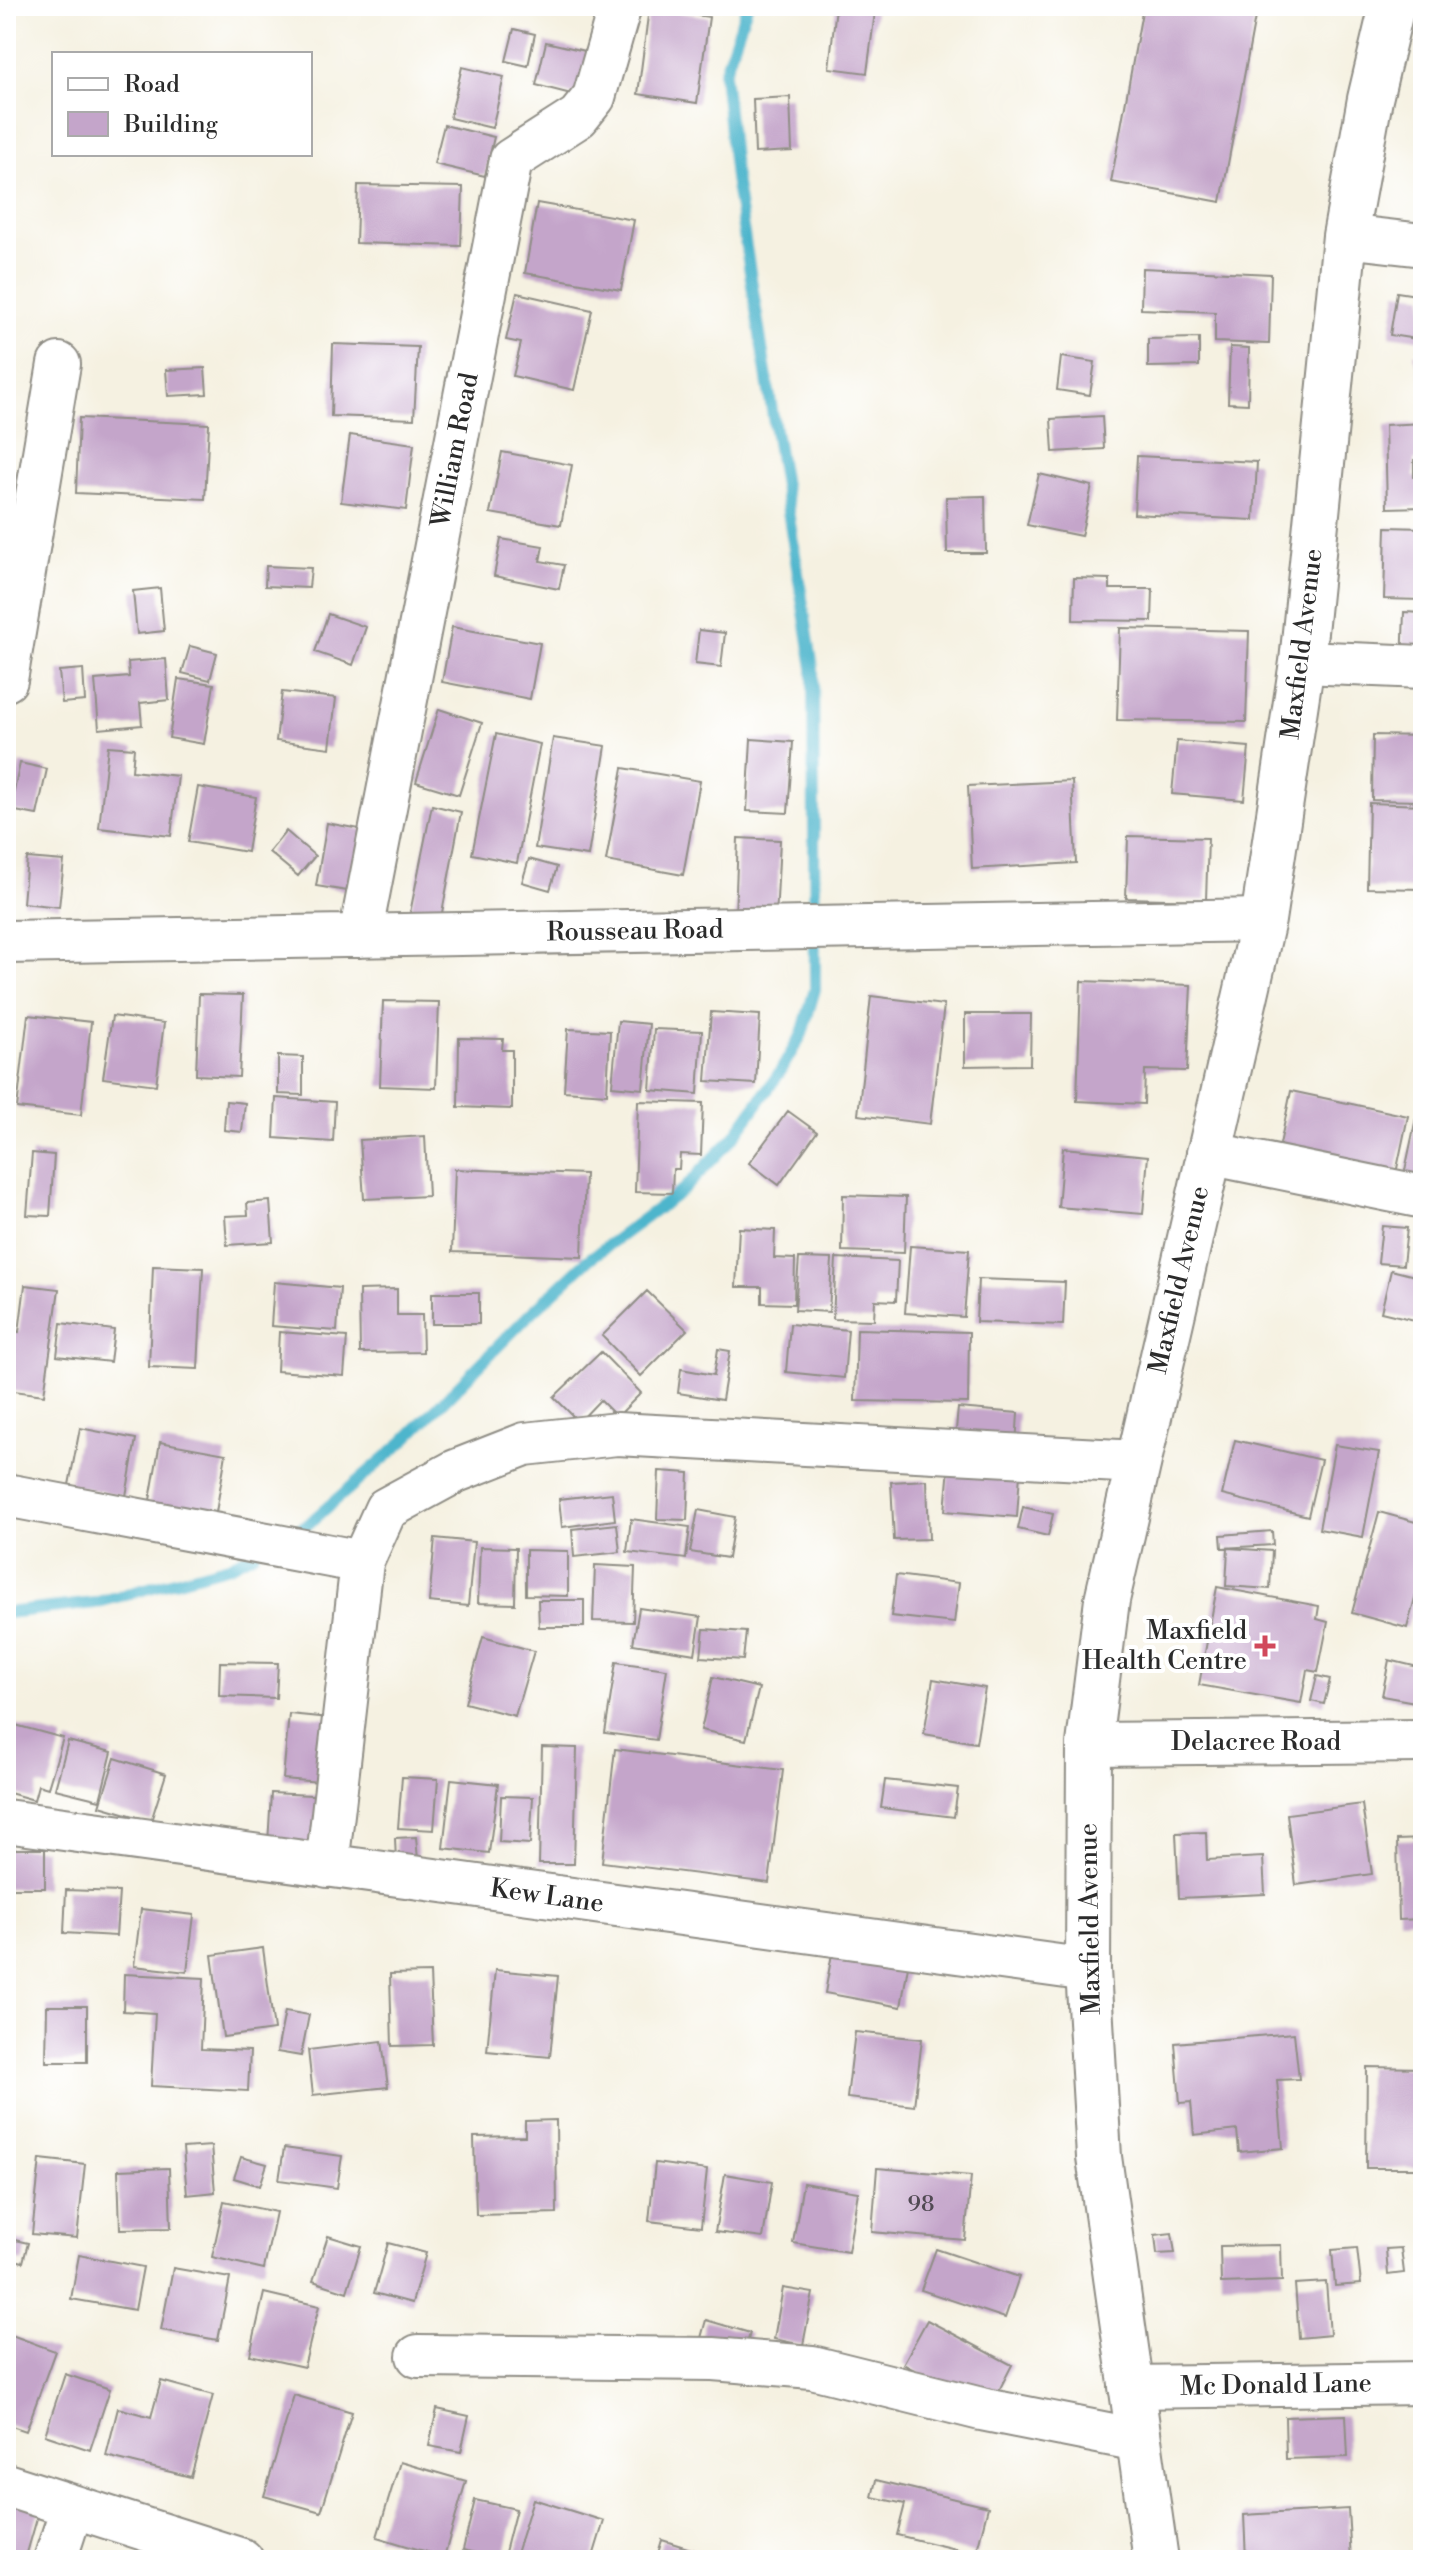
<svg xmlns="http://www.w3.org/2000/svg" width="1429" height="2566" font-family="'Libre Bodoni',serif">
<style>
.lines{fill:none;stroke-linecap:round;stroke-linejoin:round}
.stream{stroke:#4eb5cc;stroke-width:12}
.building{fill:#c4a5ca}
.minor-casing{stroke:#908e86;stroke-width:46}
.major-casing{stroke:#908e86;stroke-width:48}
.minor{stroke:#fff;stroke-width:42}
.major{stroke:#fff;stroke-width:44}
.poi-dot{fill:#d1495b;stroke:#fff;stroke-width:3}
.labels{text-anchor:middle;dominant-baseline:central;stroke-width:8;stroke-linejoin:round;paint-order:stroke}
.number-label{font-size:22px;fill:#514a53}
.street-label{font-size:26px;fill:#2b2b2b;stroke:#fff}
.poi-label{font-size:26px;fill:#2b2b2b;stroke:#fff;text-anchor:end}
</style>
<rect width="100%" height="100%" fill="#fff"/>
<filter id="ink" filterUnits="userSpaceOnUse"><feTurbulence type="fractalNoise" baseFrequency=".0125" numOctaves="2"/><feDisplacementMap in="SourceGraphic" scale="16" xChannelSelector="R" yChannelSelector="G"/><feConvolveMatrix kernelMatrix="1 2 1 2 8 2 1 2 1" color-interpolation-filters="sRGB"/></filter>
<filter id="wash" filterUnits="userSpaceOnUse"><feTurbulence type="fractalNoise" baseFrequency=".006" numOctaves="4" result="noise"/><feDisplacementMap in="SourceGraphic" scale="32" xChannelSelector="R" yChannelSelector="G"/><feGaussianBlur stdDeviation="1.8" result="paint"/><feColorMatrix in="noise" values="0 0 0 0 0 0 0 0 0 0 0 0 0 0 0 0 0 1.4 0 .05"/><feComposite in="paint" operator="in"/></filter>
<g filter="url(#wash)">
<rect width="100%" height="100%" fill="#f5f1e1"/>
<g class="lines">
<path class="stream" d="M288 1535 308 1524 403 1442 527 1317 588 1260 683 1190 734 1137 780 1072 802 1034 815 989 813 668 735 178 724 74 747 6
M6 1613 95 1603 229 1566 254 1553"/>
</g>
<g id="blocks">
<path class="building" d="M1143 6H1257L1221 202 1111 182Z
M836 7 875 12 867 73 829 68Z
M649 8 709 17 697 103 638 94Z
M514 29 535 34 528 66 506 61Z
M546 42 589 52 579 96 536 85Z
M462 67 504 77 492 128 450 118Z
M790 97 792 151 755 153 753 99Z
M444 125 494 137 485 176 434 164Z
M358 185 463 187 461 246 356 243Z
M537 203 634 220 621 290 525 273Z
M1142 268 1271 274 1269 344 1215 342V312L1141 309Z
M6 276H9L10 339H6Z
M1397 292 1423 296V340L1390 335Z
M517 293 592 310 574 390 513 376 521 343 506 340Z
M1199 338V366L1148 367V339Z
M333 344 418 347 414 419 331 416Z
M1230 347 1249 348 1248 404 1228 403Z
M1414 354H1423V383H1422Z
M1061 357 1095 362 1090 395 1057 390Z
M205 368 207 394 168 396 166 370Z
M1102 416 1104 449 1053 452 1051 419Z
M79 418 209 424 205 499 76 493Z
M1423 423V460H1414V477H1423V507L1387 508 1385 425Z
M350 435 414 444 406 510 341 502Z
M502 452 572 465 561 525 490 513Z
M1137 456 1257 462 1254 520 1134 514Z
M1039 474 1092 486 1081 536 1027 525Z
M985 496 986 553H947L946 497Z
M1386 527 1423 528V600L1384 599Z
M501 539 543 546 540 561 564 565 559 589 494 576Z
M266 566 311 568 309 588 265 586Z
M1074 578 1110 579V589H1153L1152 621 1073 620Z
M160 588 164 631 137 634 133 591Z
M1404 612 1423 613V665H1402Z
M328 614 366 627 353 665 315 652Z
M452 627 540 643 530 699 442 682Z
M1120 628 1249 631 1246 722 1117 720Z
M699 630 725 633 721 667 695 664Z
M190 646 217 653 210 680 182 673Z
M166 659 169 700 140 703 142 725 99 729 95 680 129 677 128 662Z
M83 669 85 701 62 703 59 671Z
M178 679 214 684 204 744 169 738Z
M282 692 336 698 330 748 276 741Z
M439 709 482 723 459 795 416 782Z
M496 734 540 744 517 863 472 854Z
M1373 735 1423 736V801L1372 800Z
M553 738 606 746 588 856 535 848Z
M751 739 793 742 788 813 747 811Z
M1177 741 1249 747 1244 800 1172 794Z
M108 746 134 748 132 771 178 776 171 836 99 828Z
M20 763 47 769 37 815 10 810Z
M623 768 700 781 683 875 606 861Z
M1072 781 1076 863 972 869 968 786Z
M198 787 256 797 247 852 188 842Z
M1369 803 1423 805V889L1367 888Z
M432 805 461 812 441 918 410 913Z
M327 823 365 830 354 892 316 886Z
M286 831 315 856 298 876 269 852Z
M1128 836 1208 838 1206 900 1126 898Z
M738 838 780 840 776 919 735 917Z
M27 858 64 861 59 907 23 903Z
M529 859 557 867 550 890 522 882Z
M1081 981 1191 985 1187 1071 1145 1070 1144 1104 1077 1101Z
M199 994 243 995 239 1077 196 1075Z
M871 996 944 1005 930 1124 858 1115Z
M383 1001 439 1002 436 1088 380 1086Z
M711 1012 760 1015 756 1084 706 1081Z
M965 1014H1031L1030 1065 965 1066Z
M28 1015 91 1022 81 1115 17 1108Z
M112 1016 164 1023 156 1085 103 1078Z
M618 1021 649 1024 643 1089 612 1086Z
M568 1029 610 1031 607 1094 564 1091Z
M654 1029 702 1031 698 1094 650 1090Z
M459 1038 503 1039 502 1050H512V1109L458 1107Z
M278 1056 303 1057V1095L278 1094Z
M1291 1091 1408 1116 1394 1183 1277 1159Z
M276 1098 335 1102 333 1142 274 1138Z
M226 1101 245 1103 242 1132 224 1130Z
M638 1101 703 1103 701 1155 680 1154 679 1169H673L672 1193 635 1192Z
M788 1111 817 1132 779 1185 749 1163Z
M1416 1118 1423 1119V1189L1402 1185Z
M425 1136 428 1196 364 1199 360 1140Z
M1063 1148 1148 1156 1143 1214 1058 1207Z
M32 1153 54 1155 50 1216 27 1215Z
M455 1169 585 1174 582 1257 452 1252Z
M843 1195 906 1197 904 1253 842 1251Z
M270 1201 273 1242 227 1245 225 1216 248 1215 247 1203Z
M1382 1226 1407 1228 1403 1265 1378 1263Z
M739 1228 775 1230 774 1258 795 1259 794 1304 762 1303V1287H736Z
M910 1246 969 1250 964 1317 905 1313Z
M799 1258 832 1259 829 1312 795 1310Z
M836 1258 898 1261 896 1301 875 1300 874 1320 833 1319Z
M153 1266 203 1268 198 1369 149 1367Z
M1391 1270 1423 1278V1322L1381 1312Z
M978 1279 1065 1282 1063 1325 976 1322Z
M274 1282 340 1288 337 1331 271 1326Z
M25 1285 59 1289 44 1395 6 1390V1330L19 1332Z
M397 1289V1315H422L423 1352 360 1353 359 1290Z
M647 1291 687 1330 641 1376 602 1336Z
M432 1293H479V1324H432Z
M61 1323 114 1330 110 1362 57 1356Z
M790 1324 848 1330 844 1378 786 1372Z
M857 1329 969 1332 968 1403 855 1401Z
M279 1332 347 1337 344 1376 277 1371Z
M718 1349 730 1351 722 1400 678 1393 681 1369 714 1375Z
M601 1352 641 1393 617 1417 600 1400 579 1422 554 1397Z
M958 1408 1018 1413 1016 1446 955 1441Z
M80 1428 136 1439 126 1496 69 1485Z
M1235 1440 1321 1460 1308 1516 1222 1495Z
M160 1442 226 1454 215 1518 149 1506Z
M1335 1445 1379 1452 1363 1537 1319 1529Z
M949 1467 1020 1473 1017 1517 945 1511Z
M659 1471 689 1473 687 1520 657 1519Z
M927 1480 929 1539 894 1540 891 1482Z
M612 1493 615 1520 562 1527 559 1499Z
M1023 1507 1053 1514 1048 1536 1018 1529Z
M698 1510 735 1517 728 1558 690 1552Z
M1379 1512 1423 1524V1568L1407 1628 1352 1613Z
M631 1519 690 1527 686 1559 627 1552Z
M617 1524 620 1552 574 1557 572 1529Z
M1272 1531 1273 1545 1222 1548 1221 1535Z
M435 1538 474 1542 468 1606 429 1602Z
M480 1547 516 1548 515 1604 478 1603Z
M1228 1548 1272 1551 1270 1589 1226 1586Z
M526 1550 568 1551V1596L526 1595Z
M595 1565 635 1567 633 1622 593 1621Z
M896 1575 959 1583 954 1623 891 1616Z
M1217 1587 1319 1606 1317 1619 1328 1622 1318 1672 1307 1670 1301 1703 1199 1685Z
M538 1600H584V1627H539Z
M639 1608 701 1617 695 1654 633 1644Z
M704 1629 746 1632 743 1660 701 1657Z
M483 1637 534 1651 515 1716 465 1703Z
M1389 1660 1422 1668 1415 1702 1382 1696Z
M220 1662 278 1663 276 1698 219 1696Z
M616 1662 667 1669 656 1740 605 1733Z
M1317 1676 1330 1679 1324 1704 1311 1701Z
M713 1677 759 1688 746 1740 701 1730Z
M933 1679 985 1688 976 1743 924 1734Z
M289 1714 339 1719 333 1783 283 1779Z
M8 1723 63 1738 48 1788 38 1785 34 1800 6 1792Z
M68 1741 112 1752 100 1800 55 1789Z
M542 1747 577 1748 574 1864H539Z
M615 1749 783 1770 769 1883 602 1862Z
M115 1758 166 1774 151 1821 100 1806Z
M402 1777 438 1779 434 1830 398 1828Z
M451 1779 498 1784 489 1853 443 1848Z
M885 1780 958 1788 954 1817 881 1808Z
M271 1793 331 1796 328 1848 268 1844Z
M501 1796 533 1797 530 1844 499 1842Z
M1362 1804 1372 1874 1296 1885 1287 1814Z
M1206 1832 1207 1860 1263 1857 1265 1894 1179 1898 1176 1833Z
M416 1837 418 1860 396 1862 395 1838Z
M1423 1839 1422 1919 1399 1920 1397 1840Z
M6 1849H45V1888H6Z
M66 1890 119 1892 116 1936 64 1933Z
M141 1909 194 1915 187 1972 134 1966Z
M263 1948 274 2030 223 2037 212 1955Z
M833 1948 909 1960 901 2007 825 1993Z
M495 1970 558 1976 550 2057 487 2051Z
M430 1973 433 2045 392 2046 390 1974Z
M124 1974 204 1978 201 2049 250 2051 248 2091 151 2086 155 2013 123 2011Z
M47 2006H87V2062H46Z
M285 2011 309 2015 301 2056 277 2052Z
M855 2032 922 2039 914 2106 847 2098Z
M1294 2033 1299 2079 1277 2080 1283 2148 1239 2152 1237 2130 1194 2135 1191 2102 1180 2103 1175 2043Z
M382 2041 388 2087 313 2095 308 2050Z
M1367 2067 1423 2068V2168H1366Z
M556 2120 557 2213 476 2215 474 2137 525 2136V2121Z
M211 2146 215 2192 187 2195 183 2148Z
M284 2148 342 2156 337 2188 279 2180Z
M241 2157 267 2164 260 2186 234 2178Z
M40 2159 85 2164 77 2238 32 2234Z
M655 2163 707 2170 701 2227 649 2221Z
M169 2168 171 2228 120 2229 118 2170Z
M877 2168 971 2176 965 2240 872 2232Z
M725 2174 772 2182 763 2238 715 2232Z
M803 2183 858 2192 848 2252 793 2243Z
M224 2201 276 2212 264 2269 212 2257Z
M1172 2233 1175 2253 1157 2254 1155 2235Z
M328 2236 361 2246 347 2292 313 2281Z
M6 2238 28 2243 23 2262 6 2258Z
M388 2243 426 2253 412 2303 374 2293Z
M1281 2245 1282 2281 1221 2283 1220 2246Z
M1357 2248 1361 2284 1335 2286 1332 2250Z
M1401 2248 1404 2273 1388 2275 1386 2249Z
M936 2249 1019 2277 1005 2318 921 2290Z
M79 2255 143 2267 135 2310 71 2299Z
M173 2268 230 2278 218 2340 161 2330Z
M1326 2282 1330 2335 1299 2338 1295 2284Z
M783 2288 813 2293 803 2345 774 2339Z
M264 2293 319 2306 304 2367 250 2355Z
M706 2320 750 2333 743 2358 699 2345Z
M927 2320 1012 2365 989 2410 903 2364Z
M6 2333 55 2351 26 2431 6 2424Z
M65 2374 110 2389 90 2450 45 2435Z
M161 2381 213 2395 191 2477 106 2456 118 2408 151 2417Z
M294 2395 352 2412 321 2512 264 2496Z
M437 2409 469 2416 461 2452 429 2446Z
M1346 2415 1348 2457 1286 2459 1285 2417Z
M400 2462 466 2481 444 2557 377 2537Z
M876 2480 988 2507 976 2554 897 2535 905 2504 872 2497Z
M6 2499 40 2508 25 2560H6Z
M533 2499 604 2521 592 2560H514Z
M475 2500 516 2509 503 2560 463 2550Z
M1348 2509 1351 2560H1246L1244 2515Z
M662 2540 723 2559V2560H656Z"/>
</g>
</g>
<g filter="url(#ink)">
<use href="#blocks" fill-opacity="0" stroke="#908e86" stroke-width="2"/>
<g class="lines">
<g class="minor-casing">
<path id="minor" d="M1345 236 1423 245
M1302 662 1423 667
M6 680 59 364
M360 936 511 160 578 117 594 97 620 6
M6 942 1263 920
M1208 1153 1423 1197
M6 1495 362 1562
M1089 1744 1423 1741
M6 1821 1088 1970
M327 1866 362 1562 386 1509 456 1471 525 1444 617 1434 1138 1462
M418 2356 713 2359 812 2367 981 2409 1138 2440
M1130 2387 1423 2383
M6 2485 242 2560
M55 2560 72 2508"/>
</g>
<g class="major-casing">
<path id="major" d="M1156 2560 1099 2157 1088 1970 1089 1744 1107 1600 1263 920 1302 662 1345 236 1370 99 1392 6"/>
</g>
<use href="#minor" class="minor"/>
<use href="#major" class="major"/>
</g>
</g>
<path class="poi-dot" d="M1261 1634h8v8h8v8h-8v8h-8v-8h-8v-8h8z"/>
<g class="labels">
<g class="number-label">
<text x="921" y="2204">98</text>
</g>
<g class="street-label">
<text transform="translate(455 450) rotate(-79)">William Road</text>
<text transform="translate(1302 644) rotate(-83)">Maxfield Avenue</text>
<text transform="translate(635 931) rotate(-1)">Rousseau Road</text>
<text transform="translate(1179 1280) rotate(-77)">Maxfield Avenue</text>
<text x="1256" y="1742">Delacree Road</text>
<text transform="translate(547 1896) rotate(8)">Kew Lane</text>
<text transform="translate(1090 1919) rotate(-91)">Maxfield Avenue</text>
<text transform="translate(1276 2385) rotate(-1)">Mc Donald Lane</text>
</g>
<g class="poi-label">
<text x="1247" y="1631">Maxfield<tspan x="1247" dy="30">Health Centre</tspan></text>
</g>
</g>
<rect width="1429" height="2566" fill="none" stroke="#fff" stroke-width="32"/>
<rect x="52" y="52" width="260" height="104" fill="#ffffff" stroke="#aaaaaa" stroke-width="2"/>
<rect x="68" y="78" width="40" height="12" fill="#ffffff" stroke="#aaaaaa" stroke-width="2"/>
<text x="124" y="92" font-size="24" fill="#2b2b2b">Road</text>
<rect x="68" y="112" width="40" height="24" fill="#c4a5ca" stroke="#aaaaaa" stroke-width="2"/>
<text x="124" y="132" font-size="24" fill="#2b2b2b">Building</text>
</svg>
